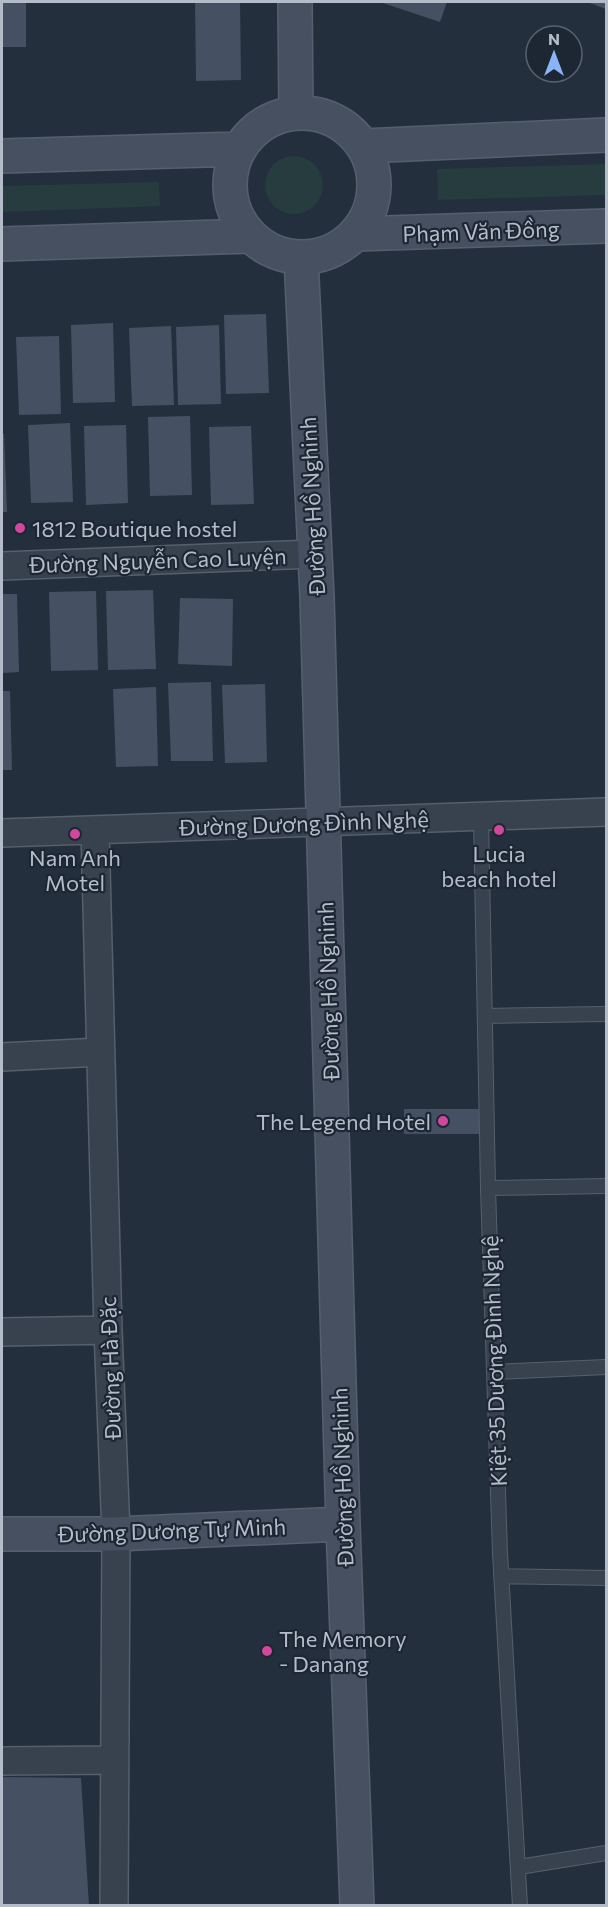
<svg xmlns="http://www.w3.org/2000/svg" width="608" height="1907" font-family="Commissioner,sans-serif">
<style>
.green{fill:#263c3f}
.building{fill:#455162}
.lines{fill:none;stroke-linecap:round;stroke-linejoin:round}
.lane-casing{stroke:#565f6c;stroke-width:16}
.street-casing{stroke:#565f6c;stroke-width:30}
.secondary-casing{stroke:#565f6c;stroke-width:36}
.lane{stroke:#38414e;stroke-width:14}
.street{stroke:#38414e;stroke-width:27}
.secondary{stroke:#465061;stroke-width:33}
.hotel-dot{fill:#d1479c;stroke:#1d2633;stroke-width:2}
.labels{text-anchor:middle;dominant-baseline:central;stroke-width:4.5;stroke-linejoin:round;paint-order:stroke}
.street-label{font-size:22px;fill:#b4bcc9;stroke:#1d2633}
.poi-label{font-size:22px;fill:#b4bcc9;stroke:#1d2633;text-anchor:start}
</style>
<rect width="100%" height="100%" fill="#242f3e"/>
<path class="green" d="M265 185a29 29 0 1 1 58 0a29 29 0 1 1-58 0Z
M606 164V195L438 200 437 169Z
M159 182 160 206 2 212V186Z"/>
<path class="building" d="M2 2H26V47H2Z
M195 2H240L241 80 196 81Z
M380 2H447L440 22Z
M587 2H606V9Z
M266 314 269 393 226 394 224 315Z
M113 323 115 402 73 403 71 325Z
M219 325 221 404 178 405 176 327Z
M171 326 174 405 132 406 129 328Z
M59 336 61 414 19 415 16 337Z
M190 416 192 495 150 496 148 417Z
M70 423 73 502 31 503 28 425Z
M126 425 128 503 86 505 84 426Z
M251 426 254 504 211 505 209 427Z
M2 434H4L7 512H2Z
M153 590 156 669 108 670 106 591Z
M96 591 98 670 51 671 49 592Z
M2 594H17L19 672 2 673Z
M180 598 233 599 232 666 178 664Z
M211 682 213 761H171L168 683Z
M265 684 267 762 225 763 222 685Z
M156 687 158 766 116 767 113 689Z
M2 691H10L12 770H2Z
M404 1109H482V1134H404Z
M2 1777 81 1778 89 1906H2Z"/>
<g class="lines">
<g class="lane-casing">
<path id="lane" d="M481 817 488 1188 500 1553 520 1906
M485 1016 606 1014
M488 1188 606 1186
M494 1372 606 1367
M501 1576 606 1578
M519 1867 606 1853"/>
</g>
<g class="street-casing">
<path id="street" d="M2 566 315 554
M95 830 108 1330 116 1534 114 1906
M2 833 606 812
M2 1057 100 1052
M2 1332 108 1330
M2 1761 115 1760"/>
</g>
<g class="secondary-casing">
<path id="secondary" d="M295 2 296 112
M230 185a72 72 0 1 1 144 0a72 72 0 1 1-144 0Z
M364 146 606 135
M2 156 239 149
M356 234 606 226
M2 244 250 236
M301 257 317 597 343 1524 357 1906
M2 1534H116L343 1524"/>
</g>
<use href="#lane" class="lane"/>
<use href="#street" class="street"/>
<use href="#secondary" class="secondary"/>
</g>
<g class="hotel-dot">
<circle cx="20" cy="528" r="6"/>
<circle cx="499" cy="830" r="6"/>
<circle cx="75" cy="834" r="6"/>
<circle cx="443" cy="1121" r="6"/>
<circle cx="267" cy="1651" r="6"/>
</g>
<g class="labels">
<g class="street-label">
<text transform="translate(481 231) rotate(-2)">Phạm Văn Đồng</text>
<text transform="translate(312 506) rotate(-93)">Đường Hồ Nghinh</text>
<text transform="translate(158 560) rotate(-2)">Đường Nguyễn Cao Luyện</text>
<text transform="translate(304 823) rotate(-2)">Đường Dương Đình Nghệ</text>
<text transform="translate(328 991) rotate(-92)">Đường Hồ Nghinh</text>
<text transform="translate(494 1361) rotate(-92)">Kiệt 35 Dương Đình Nghệ</text>
<text transform="translate(110 1368) rotate(-92)">Đường Hà Đặc</text>
<text transform="translate(342 1477) rotate(-92)">Đường Hồ Nghinh</text>
<text transform="translate(172 1530) rotate(-2)">Đường Dương Tự Minh</text>
</g>
<g class="poi-label">
<text x="32" y="528">1812 Boutique hostel</text>
<text x="499" y="853" text-anchor="middle">Lucia<tspan x="499" dy="25">beach hotel</tspan></text>
<text x="75" y="857" text-anchor="middle">Nam Anh<tspan x="75" dy="25">Motel</tspan></text>
<text x="431" y="1121" text-anchor="end">The Legend Hotel</text>
<text x="279" y="1638">The Memory<tspan x="279" dy="25">- Danang</tspan></text>
</g>
</g>
<rect width="608" height="1907" fill="none" stroke="#b4bcc9" stroke-width="6"/>
<g transform="translate(554 54)"><circle r="28" fill="#1d2633" stroke="#59626f" stroke-width="1.5"/>
<path d="M0-4.5L10 22L0 15L-10 22Z" fill="#8ab4f8"/>
<text y="-9" font-size="16" font-weight="bold" text-anchor="middle" fill="#b4bcc9">N</text>
</g>
</svg>
